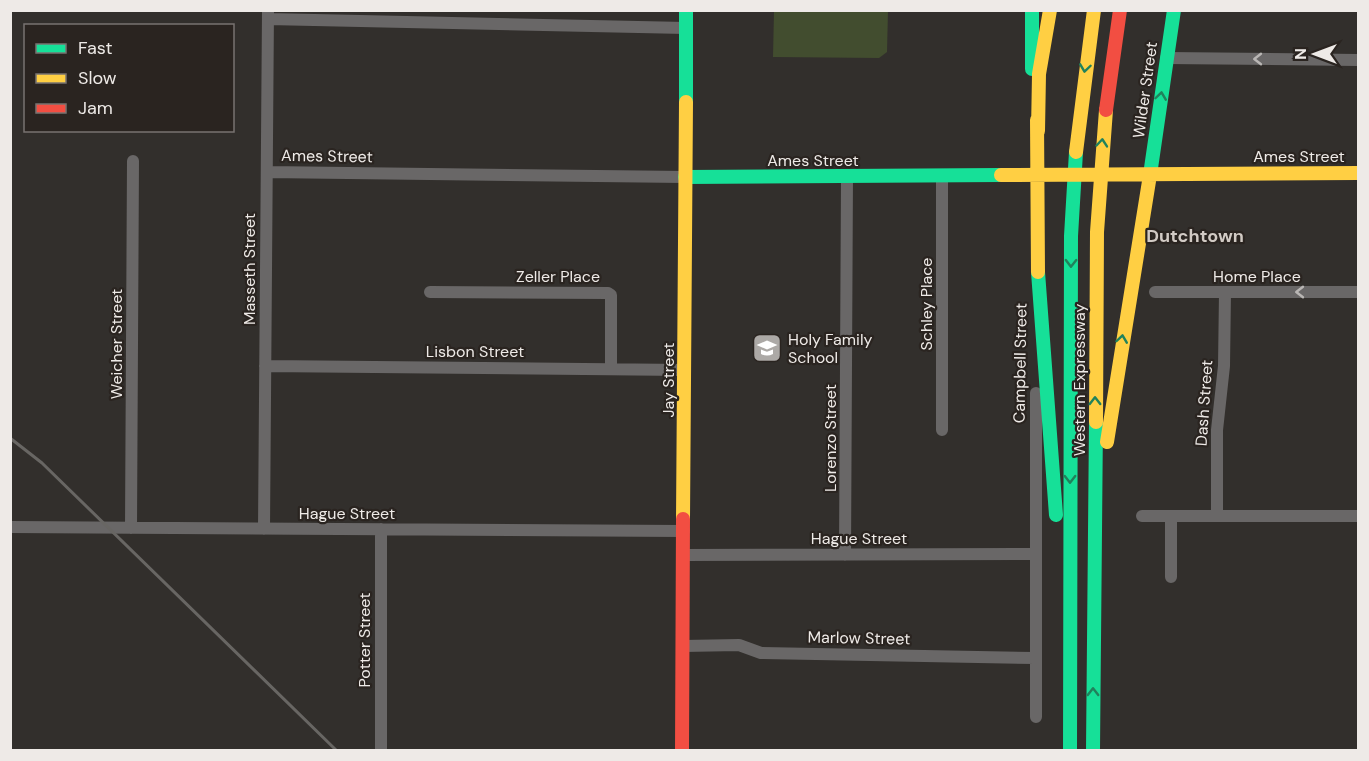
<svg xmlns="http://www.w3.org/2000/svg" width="1369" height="761" font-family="'DM Sans',sans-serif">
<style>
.garden{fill:#424d2f}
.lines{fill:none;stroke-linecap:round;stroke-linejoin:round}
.street{stroke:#696767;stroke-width:12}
.fast{stroke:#16e098;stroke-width:14}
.slow{stroke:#ffcf43;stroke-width:14}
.jam{stroke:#f24e42;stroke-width:14}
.rail{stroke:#686663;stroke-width:3}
.oneway{stroke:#b9b6b4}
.oneway2{stroke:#20825c}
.labels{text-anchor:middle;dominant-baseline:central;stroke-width:4.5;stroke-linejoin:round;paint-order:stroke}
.street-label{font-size:16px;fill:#eeeae7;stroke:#2a2420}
.poi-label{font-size:16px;fill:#eeeae7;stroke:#2a2420;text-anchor:start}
.neighbourhood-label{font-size:18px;font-weight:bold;fill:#d1cac4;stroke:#2a2420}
</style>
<rect width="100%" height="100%" fill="#322f2c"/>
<path class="garden" d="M774 11H888L887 52 879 58 773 57Z"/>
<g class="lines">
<path class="street" d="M268 19 686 28
M1166 58 1358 60
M267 172 685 177
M942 177V430
M430 292 608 293 611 295V369
M1155 292H1358
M265 366 685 370
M1142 516H1358
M1171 516V577
M1217 516V430L1224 366 1225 292
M10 527 684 531
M131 528 133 161
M264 529 268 10
M684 555 1035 554
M845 555 847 177
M683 646 739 645 761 653 1035 658
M1036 717V393
M381 750V529"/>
<path class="fast" d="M1032 10V69
M686 102V10
M1150 175 1174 10
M685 177 1001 175
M1038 272 1056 515
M1070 750 1071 236 1076 152
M1093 750 1096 422"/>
<path class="slow" d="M1037 120 1038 272
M1038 131 1039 74 1050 10
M1076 152 1094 10
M1001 175 1358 173
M1096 422 1097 232 1106 110
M1107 442 1150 175
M683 519 686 102"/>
<path class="jam" d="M1106 110 1120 10
M682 750 683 519"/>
<path class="rail" d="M10 438 42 463 336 750"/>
</g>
<defs><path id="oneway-chevron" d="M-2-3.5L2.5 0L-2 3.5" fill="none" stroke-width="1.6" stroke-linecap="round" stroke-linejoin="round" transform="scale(1.5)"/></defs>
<g class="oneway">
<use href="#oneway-chevron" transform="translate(1258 59) rotate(180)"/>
<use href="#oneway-chevron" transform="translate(1300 292) rotate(180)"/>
</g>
<g class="oneway2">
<use href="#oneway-chevron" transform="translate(1085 68) rotate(98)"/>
<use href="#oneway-chevron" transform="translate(1161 96) rotate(-82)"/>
<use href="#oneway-chevron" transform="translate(1102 143) rotate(-85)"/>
<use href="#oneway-chevron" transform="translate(1071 263) rotate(91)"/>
<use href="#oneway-chevron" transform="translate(1122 339) rotate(-82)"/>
<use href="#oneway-chevron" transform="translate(1095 401) rotate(-90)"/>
<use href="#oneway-chevron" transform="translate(1070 479) rotate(90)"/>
<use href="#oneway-chevron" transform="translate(1093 692) rotate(-90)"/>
</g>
<defs>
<g id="school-square" transform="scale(1.5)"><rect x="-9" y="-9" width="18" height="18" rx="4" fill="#aca9a6" stroke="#2a2420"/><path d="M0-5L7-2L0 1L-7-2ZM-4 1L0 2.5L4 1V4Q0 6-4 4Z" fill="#fff"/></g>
</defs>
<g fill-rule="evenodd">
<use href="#school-square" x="767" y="348"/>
</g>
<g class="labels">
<g class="street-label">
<text transform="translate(1145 90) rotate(-82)">Wilder Street</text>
<text transform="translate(327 156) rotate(1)">Ames Street</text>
<text x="1299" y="156">Ames Street</text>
<text x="813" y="160">Ames Street</text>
<text transform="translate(249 269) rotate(-90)">Masseth Street</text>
<text x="558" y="276">Zeller Place</text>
<text x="1257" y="276">Home Place</text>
<text transform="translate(926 304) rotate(-90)">Schley Place</text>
<text transform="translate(116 344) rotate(-90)">Weicher Street</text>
<text x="475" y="351">Lisbon Street</text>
<text transform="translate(1020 363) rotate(-89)">Campbell Street</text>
<text transform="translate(668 380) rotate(-90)">Jay Street</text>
<text transform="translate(1079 380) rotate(-90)">Western Expressway</text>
<text transform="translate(1204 403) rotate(-86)">Dash Street</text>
<text transform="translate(830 438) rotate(-90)">Lorenzo Street</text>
<text x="347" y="513">Hague Street</text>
<text x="859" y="538">Hague Street</text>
<text transform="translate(859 638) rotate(1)">Marlow Street</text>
<text transform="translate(364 640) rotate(-90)">Potter Street</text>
</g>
<g class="poi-label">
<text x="788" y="339">Holy Family<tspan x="788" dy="18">School</tspan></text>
</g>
<g class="neighbourhood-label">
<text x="1195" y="236">Dutchtown</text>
</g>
</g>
<rect width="1369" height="761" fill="none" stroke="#eeeae7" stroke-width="24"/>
<rect x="24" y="24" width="210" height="108" fill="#2a2420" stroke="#787370" stroke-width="1.5"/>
<rect x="36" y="44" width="30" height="9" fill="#16e098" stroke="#787370" stroke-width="1.5"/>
<text x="78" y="54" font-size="18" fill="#eeeae7">Fast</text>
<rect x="36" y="74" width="30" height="9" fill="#ffcf43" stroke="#787370" stroke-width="1.5"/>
<text x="78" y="84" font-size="18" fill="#eeeae7">Slow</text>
<rect x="36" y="104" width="30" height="9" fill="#f24e42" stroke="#787370" stroke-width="1.5"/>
<text x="78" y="114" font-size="18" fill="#eeeae7">Jam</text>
<g transform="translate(1315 54) rotate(270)" stroke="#2a2420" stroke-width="4.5" paint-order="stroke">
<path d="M0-4.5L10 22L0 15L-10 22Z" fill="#eeeae7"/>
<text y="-9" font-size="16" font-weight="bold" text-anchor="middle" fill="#eeeae7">N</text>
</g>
</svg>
